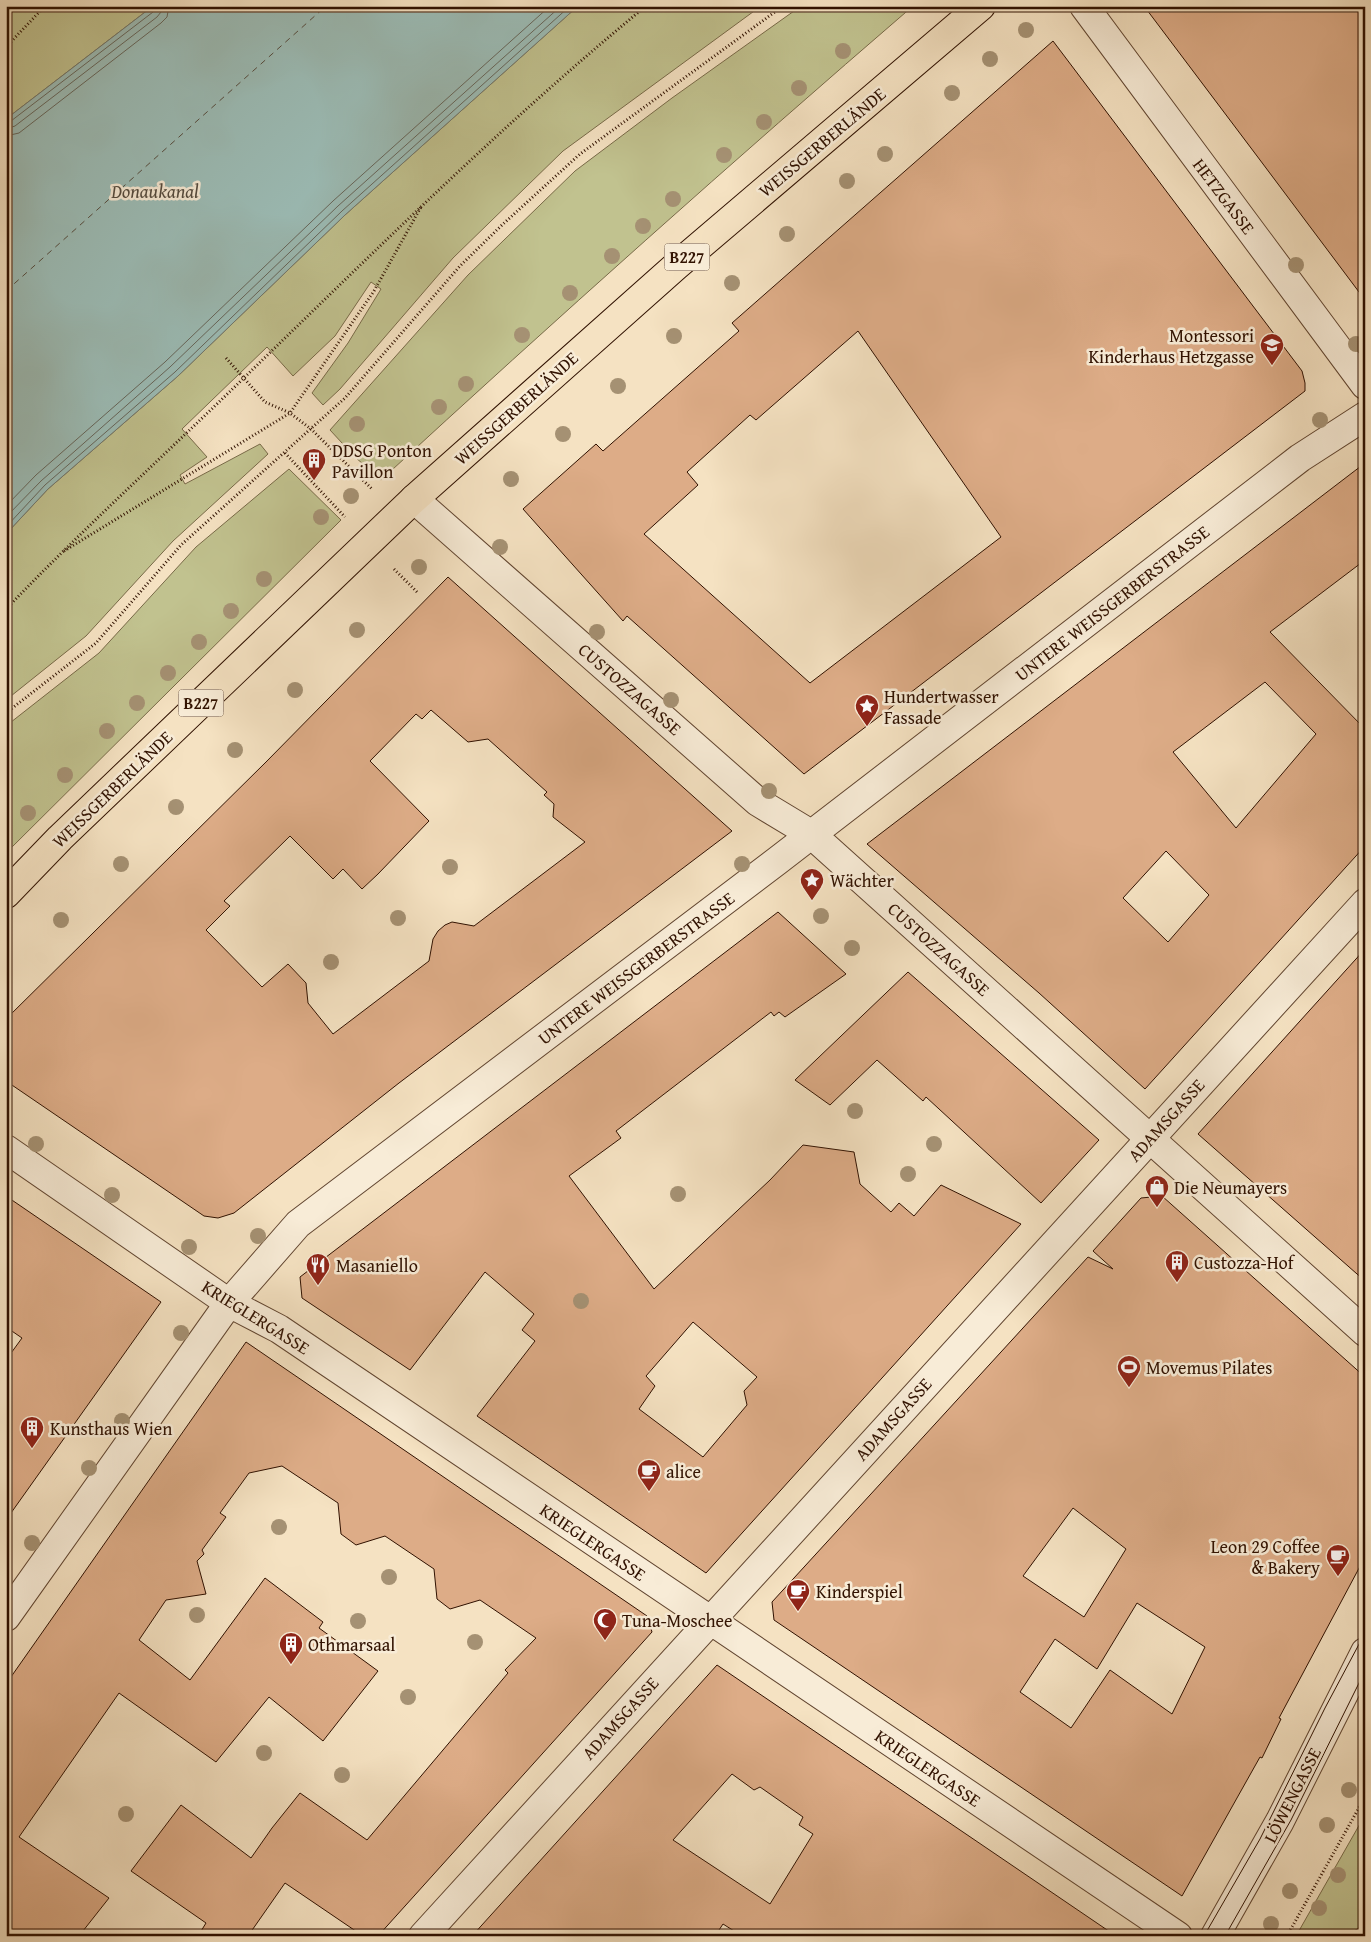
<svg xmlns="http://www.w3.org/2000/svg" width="1371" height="1942" font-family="'Gentium Book Plus',serif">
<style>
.green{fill:#c1c28f;stroke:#786a48}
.water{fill:#9cbdb7;stroke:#71786e}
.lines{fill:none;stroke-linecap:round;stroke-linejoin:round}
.shore{stroke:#66675c;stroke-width:1}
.ferry{stroke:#564d40;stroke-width:1;stroke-dasharray:6 5;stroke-linecap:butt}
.building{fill:#ddac87;stroke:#301100;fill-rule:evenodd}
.minor-casing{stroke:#614530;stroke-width:30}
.tertiary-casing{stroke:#614530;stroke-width:30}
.primary-casing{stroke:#301100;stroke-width:30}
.path{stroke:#301100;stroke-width:3;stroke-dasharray:1 2.5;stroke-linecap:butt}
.minor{stroke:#f8ecd7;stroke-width:28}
.tertiary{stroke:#f8ecd7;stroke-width:28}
.primary{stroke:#f5e2c2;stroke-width:28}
.tram{stroke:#301100;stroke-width:1}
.tree{fill:#a59173}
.labels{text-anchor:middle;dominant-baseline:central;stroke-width:5;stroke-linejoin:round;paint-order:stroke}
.shield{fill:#f8ecd7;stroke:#6c5340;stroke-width:1}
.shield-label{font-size:16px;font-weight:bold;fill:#301100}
.street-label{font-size:18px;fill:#301100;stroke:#f8ecd7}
.poi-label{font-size:18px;fill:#301100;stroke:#f8ecd7;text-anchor:start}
.water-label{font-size:19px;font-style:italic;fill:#564d40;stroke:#f8ecd7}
</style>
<rect width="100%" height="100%" fill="#f5e2c2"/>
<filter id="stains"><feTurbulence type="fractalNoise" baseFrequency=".004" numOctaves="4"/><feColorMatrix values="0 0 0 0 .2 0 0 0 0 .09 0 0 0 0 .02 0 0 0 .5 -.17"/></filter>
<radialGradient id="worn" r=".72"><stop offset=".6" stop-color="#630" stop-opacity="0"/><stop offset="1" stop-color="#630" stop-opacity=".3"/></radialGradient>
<path class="green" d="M6 6H153L6 119Z
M578 6H761L563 151 453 258 340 389 323 405 312 393 348 343 381 289 371 282 335 336 293 376 267 347 182 429 207 457 180 475 185 484 260 444 268 454 173 541 86 636 6 700V534L48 489 178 376 345 215Z
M801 6H913C733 161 556 319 381 480L355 457 330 430 468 275 575 171 672 98Z
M289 469 341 520 6 853V726L99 653 196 547Z
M1365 1815V1924L1346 1936H1296Z"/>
<path class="water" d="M153 6H578L345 215 178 376 48 489 6 534V119Z"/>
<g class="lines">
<path class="shore" d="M6 122 11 121 153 12 155 6
M6 129 15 126 157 17 161 12V6
M6 136 19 133 161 23 167 17 169 6
M6 506 36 475 165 362 333 201 550 6
M6 517 41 481 170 367 338 206 561 6
M6 527 45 485 175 372 342 211 570 6"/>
<path class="ferry" d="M6 291 326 6"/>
</g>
<path class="building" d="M1144 6H1365V300L1257 156Z
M1053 41 1302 371 1305 383V391L804 774 627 616 623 621 523 509 596 444 603 451 739 331 732 323ZM858 331 1001 537 810 683 644 534 698 485 687 472 750 415 756 420Z
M1365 463V560L1270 632 1365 729V846L1145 1089 1039 993 867 844ZM1265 682 1316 734 1236 828 1173 752ZM1166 851 1209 895 1168 942 1123 898Z
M448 577 732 831 399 1083 234 1213 218 1218 204 1216 6 1081V1019L266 762ZM431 710 468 742 488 739 547 792 544 795 554 804 553 817 585 842 474 926 452 922 445 925 438 931 433 939 429 961 333 1034 308 1003 306 983 288 964 262 987 206 930 230 906 224 901 290 836 333 879 343 869 362 889 378 874 429 821 370 761 416 714 422 719Z
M778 912 846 974 785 1017 779 1012 774 1016 771 1012 616 1131 621 1138 569 1176 654 1289 770 1180 803 1145 854 1152 860 1184 891 1212 899 1203 914 1216 941 1185 1021 1224 706 1573 477 1416 535 1341 522 1330 534 1314 485 1272 410 1370 302 1298 300 1277ZM693 1322 757 1377 744 1391 747 1405 703 1457 639 1409 655 1386 646 1376Z
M1365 949V1281L1198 1134Z
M908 972 1099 1140 1041 1203 926 1097 923 1101 877 1060 830 1105 795 1080Z
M6 1196 161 1302 6 1520V1360L22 1338 6 1327Z
M1162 1196 1365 1377V1557L1279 1718 1281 1719 1262 1758 1260 1757 1182 1896 774 1620 772 1602 1088 1257 1113 1269 1093 1251 1141 1198ZM1073 1508 1126 1549 1084 1617 1023 1576ZM1137 1603 1205 1647 1172 1714 1110 1670 1071 1728 1020 1692 1055 1639 1097 1669Z
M246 1342 647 1616 652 1632 378 1936H363L285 1883 248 1936H198L206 1923 131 1871 181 1805 251 1858 272 1828 300 1793 367 1840 508 1673 505 1670 536 1638 480 1600 450 1609 437 1599 434 1569 385 1536 356 1545 341 1534 338 1503 282 1466 249 1473 220 1513 226 1517 202 1550 204 1554 197 1561 206 1594 166 1600 139 1640 190 1680 265 1578 323 1622 319 1628 378 1671 323 1741 269 1697 216 1762 119 1693 19 1837 109 1898 79 1936H6V1684Z
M717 1665 910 1796 1116 1936H742L723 1924 715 1936H472ZM732 1774 754 1790 760 1787 803 1817 799 1825 813 1834 770 1904 673 1840Z"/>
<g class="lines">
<g class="minor-casing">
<path id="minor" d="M1084 6 1365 385
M414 499 758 802 811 834 1365 1332
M6 1149 229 1303 279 1329 1178 1936
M6 1617 229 1303 298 1224 777 861 1300 458 1365 416
M423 1936 1365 903"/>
</g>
<g class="tertiary-casing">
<path id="tertiary" d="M1215 1936 1280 1821 1365 1652"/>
</g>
<g class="primary-casing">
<path id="primary" d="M6 894 60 838 414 499 676 266 981 6"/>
</g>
<path class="path" d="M6 47 45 6
M226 358 265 402 290 413 311 429 373 490
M285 453 345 517
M64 551 290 413 374 291 421 207
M394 569 418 593
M6 609C85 527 169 451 250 372 379 247 507 120 646 6
M6 713 96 643 181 545 345 398 460 266 502 225 580 154 783 6
M1287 1936 1365 1797"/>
<use href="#minor" class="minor"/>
<use href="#tertiary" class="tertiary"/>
<use href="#primary" class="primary"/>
<path class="tram" d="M1204 1936 1260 1839 1325 1708 1365 1633
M1225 1936 1291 1820 1365 1671"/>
</g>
<g class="tree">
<circle cx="1026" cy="30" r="8"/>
<circle cx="843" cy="51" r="8"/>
<circle cx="990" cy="59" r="8"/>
<circle cx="799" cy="88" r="8"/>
<circle cx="952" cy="93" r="8"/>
<circle cx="764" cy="122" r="8"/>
<circle cx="885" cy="154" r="8"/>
<circle cx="724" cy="155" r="8"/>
<circle cx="847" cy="181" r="8"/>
<circle cx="673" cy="199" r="8"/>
<circle cx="643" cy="226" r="8"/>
<circle cx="787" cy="234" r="8"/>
<circle cx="612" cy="256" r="8"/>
<circle cx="1296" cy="265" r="8"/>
<circle cx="732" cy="283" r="8"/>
<circle cx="570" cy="293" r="8"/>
<circle cx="522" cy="335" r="8"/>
<circle cx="674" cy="336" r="8"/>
<circle cx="1356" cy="344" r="8"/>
<circle cx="466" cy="384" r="8"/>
<circle cx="618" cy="386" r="8"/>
<circle cx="439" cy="407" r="8"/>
<circle cx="1320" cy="420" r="8"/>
<circle cx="357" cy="424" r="8"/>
<circle cx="563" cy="434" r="8"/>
<circle cx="511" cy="479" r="8"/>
<circle cx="351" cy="496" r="8"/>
<circle cx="321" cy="517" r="8"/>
<circle cx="500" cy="547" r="8"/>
<circle cx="419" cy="567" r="8"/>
<circle cx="264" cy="579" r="8"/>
<circle cx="231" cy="611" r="8"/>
<circle cx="357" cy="630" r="8"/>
<circle cx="597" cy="632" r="8"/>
<circle cx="199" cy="642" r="8"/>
<circle cx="168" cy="673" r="8"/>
<circle cx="295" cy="690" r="8"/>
<circle cx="671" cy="700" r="8"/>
<circle cx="137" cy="703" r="8"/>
<circle cx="107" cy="731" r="8"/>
<circle cx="235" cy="750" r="8"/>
<circle cx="65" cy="775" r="8"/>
<circle cx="769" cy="791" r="8"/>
<circle cx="176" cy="807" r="8"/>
<circle cx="28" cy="813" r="8"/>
<circle cx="121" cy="864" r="8"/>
<circle cx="742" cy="864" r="8"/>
<circle cx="450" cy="867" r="8"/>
<circle cx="821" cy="916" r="8"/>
<circle cx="398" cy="918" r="8"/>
<circle cx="61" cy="920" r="8"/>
<circle cx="852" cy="948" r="8"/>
<circle cx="331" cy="962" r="8"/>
<circle cx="855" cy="1111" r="8"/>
<circle cx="36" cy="1144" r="8"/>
<circle cx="934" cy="1144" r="8"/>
<circle cx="908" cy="1174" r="8"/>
<circle cx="678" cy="1194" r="8"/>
<circle cx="112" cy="1195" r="8"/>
<circle cx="258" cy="1236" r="8"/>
<circle cx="189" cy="1247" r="8"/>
<circle cx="581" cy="1301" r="8"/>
<circle cx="181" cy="1333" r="8"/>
<circle cx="122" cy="1421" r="8"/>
<circle cx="89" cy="1468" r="8"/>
<circle cx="279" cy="1527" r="8"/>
<circle cx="32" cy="1543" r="8"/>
<circle cx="389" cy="1577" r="8"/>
<circle cx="197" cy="1615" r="8"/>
<circle cx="358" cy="1621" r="8"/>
<circle cx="475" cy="1642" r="8"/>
<circle cx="408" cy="1697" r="8"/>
<circle cx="264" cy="1753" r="8"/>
<circle cx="342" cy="1775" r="8"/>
<circle cx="1349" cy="1790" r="8"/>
<circle cx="126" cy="1814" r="8"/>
<circle cx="1327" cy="1825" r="8"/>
<circle cx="1338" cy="1875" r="8"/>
<circle cx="1290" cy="1891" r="8"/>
<circle cx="1319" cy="1908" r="8"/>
<circle cx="1271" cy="1924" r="8"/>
</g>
<defs>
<g id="school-pin" transform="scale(1.25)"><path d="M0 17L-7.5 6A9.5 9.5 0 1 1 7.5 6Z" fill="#8f2418" stroke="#f8ecd7"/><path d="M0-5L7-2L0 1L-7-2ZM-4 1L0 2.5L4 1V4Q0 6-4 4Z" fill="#fff"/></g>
<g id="building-pin" transform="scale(1.25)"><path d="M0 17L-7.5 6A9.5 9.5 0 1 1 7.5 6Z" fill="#8f2418" stroke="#f8ecd7"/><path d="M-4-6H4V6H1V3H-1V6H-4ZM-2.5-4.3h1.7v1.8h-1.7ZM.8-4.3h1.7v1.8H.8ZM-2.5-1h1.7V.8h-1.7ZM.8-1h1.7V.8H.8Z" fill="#fff"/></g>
<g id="sight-pin" transform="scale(1.25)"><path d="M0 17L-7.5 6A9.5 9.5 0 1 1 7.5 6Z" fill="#8f2418" stroke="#f8ecd7"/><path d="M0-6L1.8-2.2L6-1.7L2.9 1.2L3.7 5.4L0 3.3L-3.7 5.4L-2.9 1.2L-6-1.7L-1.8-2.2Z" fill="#fff"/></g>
<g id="shop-pin" transform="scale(1.25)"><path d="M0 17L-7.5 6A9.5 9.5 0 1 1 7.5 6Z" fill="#8f2418" stroke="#f8ecd7"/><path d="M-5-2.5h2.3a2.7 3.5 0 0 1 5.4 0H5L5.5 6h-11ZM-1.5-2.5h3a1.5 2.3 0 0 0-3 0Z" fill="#fff"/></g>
<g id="restaurant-pin" transform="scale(1.25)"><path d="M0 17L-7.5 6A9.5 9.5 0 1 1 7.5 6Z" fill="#8f2418" stroke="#f8ecd7"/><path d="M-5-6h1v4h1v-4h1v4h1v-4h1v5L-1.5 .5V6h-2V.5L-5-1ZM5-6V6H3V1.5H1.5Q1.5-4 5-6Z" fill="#fff"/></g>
<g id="stadium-pin" transform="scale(1.25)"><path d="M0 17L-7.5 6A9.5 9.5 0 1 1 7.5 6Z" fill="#8f2418" stroke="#f8ecd7"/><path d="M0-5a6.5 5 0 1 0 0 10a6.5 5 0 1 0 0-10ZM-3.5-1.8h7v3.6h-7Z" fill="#fff"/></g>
<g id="cafe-pin" transform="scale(1.25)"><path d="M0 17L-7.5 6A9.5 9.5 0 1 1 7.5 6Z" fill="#8f2418" stroke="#f8ecd7"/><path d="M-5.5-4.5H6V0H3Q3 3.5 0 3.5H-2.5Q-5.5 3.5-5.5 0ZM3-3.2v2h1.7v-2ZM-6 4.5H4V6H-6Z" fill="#fff"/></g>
<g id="mosque-pin" transform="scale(1.25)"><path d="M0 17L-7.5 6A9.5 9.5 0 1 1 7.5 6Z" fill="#8f2418" stroke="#f8ecd7"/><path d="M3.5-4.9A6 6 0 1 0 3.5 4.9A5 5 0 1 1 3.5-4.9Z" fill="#fff"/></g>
</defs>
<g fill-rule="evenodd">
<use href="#school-pin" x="1272" y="345"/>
<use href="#building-pin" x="314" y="460"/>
<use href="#sight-pin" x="867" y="706"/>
<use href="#sight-pin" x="812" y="880"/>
<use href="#shop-pin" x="1157" y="1187"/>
<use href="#building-pin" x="1177" y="1262"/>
<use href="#restaurant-pin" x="318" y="1265"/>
<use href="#stadium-pin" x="1129" y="1367"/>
<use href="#building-pin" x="32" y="1428"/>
<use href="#cafe-pin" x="649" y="1471"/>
<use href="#cafe-pin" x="1338" y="1556"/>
<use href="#cafe-pin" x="798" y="1591"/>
<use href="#mosque-pin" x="605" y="1620"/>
<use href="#building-pin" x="291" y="1644"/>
</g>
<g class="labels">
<g class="shield">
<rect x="664.5" y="243.5" width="45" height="27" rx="4"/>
<rect x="178.5" y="689.5" width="45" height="27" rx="4"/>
</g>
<g class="shield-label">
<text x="687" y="257">B227</text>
<text x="201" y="703">B227</text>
</g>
<g class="street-label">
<text transform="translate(822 142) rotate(-40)">WEISSGERBERLÄNDE</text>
<text transform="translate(1224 196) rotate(53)">HETZGASSE</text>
<text transform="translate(516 408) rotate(-42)">WEISSGERBERLÄNDE</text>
<text transform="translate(1112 603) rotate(-38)">UNTERE WEISSGERBERSTRASSE</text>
<text transform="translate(630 689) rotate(41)">CUSTOZZAGASSE</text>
<text transform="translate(112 789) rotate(-44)">WEISSGERBERLÄNDE</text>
<text transform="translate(939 949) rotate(42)">CUSTOZZAGASSE</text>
<text transform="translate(636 968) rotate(-37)">UNTERE WEISSGERBERSTRASSE</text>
<text transform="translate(1166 1120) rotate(-48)">ADAMSGASSE</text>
<text transform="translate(256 1317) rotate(32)">KRIEGLERGASSE</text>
<text transform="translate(893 1419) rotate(-48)">ADAMSGASSE</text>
<text transform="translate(593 1542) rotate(34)">KRIEGLERGASSE</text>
<text transform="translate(620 1718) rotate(-48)">ADAMSGASSE</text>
<text transform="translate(928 1768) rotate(34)">KRIEGLERGASSE</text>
<text transform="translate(1292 1795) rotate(-63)">LÖWENGASSE</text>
</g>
<g class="poi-label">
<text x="1254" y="335" text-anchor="end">Montessori<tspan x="1254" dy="21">Kinderhaus Hetzgasse</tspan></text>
<text x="332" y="450">DDSG Ponton<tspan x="332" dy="21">Pavillon</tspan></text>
<text x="884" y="696">Hundertwasser<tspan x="884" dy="21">Fassade</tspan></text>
<text x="830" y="880">Wächter</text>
<text x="1174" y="1187">Die Neumayers</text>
<text x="1194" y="1262">Custozza-Hof</text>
<text x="336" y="1265">Masaniello</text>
<text x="1146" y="1367">Movemus Pilates</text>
<text x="50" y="1428">Kunsthaus Wien</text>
<text x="666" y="1471">alice</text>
<text x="1320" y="1546" text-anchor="end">Leon 29 Coffee<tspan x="1320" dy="21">&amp; Bakery</tspan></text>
<text x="816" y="1591">Kinderspiel</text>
<text x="622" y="1620">Tuna-Moschee</text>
<text x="308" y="1644">Othmarsaal</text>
</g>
<g class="water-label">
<text x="155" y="191">Donaukanal</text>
</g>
</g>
<rect width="1371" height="1942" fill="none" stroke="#f5e2c2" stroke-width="25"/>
<rect x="8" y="8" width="1356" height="1927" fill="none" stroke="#301100" stroke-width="2.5"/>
<rect x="12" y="12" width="1346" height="1917" fill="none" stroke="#301100"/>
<rect width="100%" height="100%" filter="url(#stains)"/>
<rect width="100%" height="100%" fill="url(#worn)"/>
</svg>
